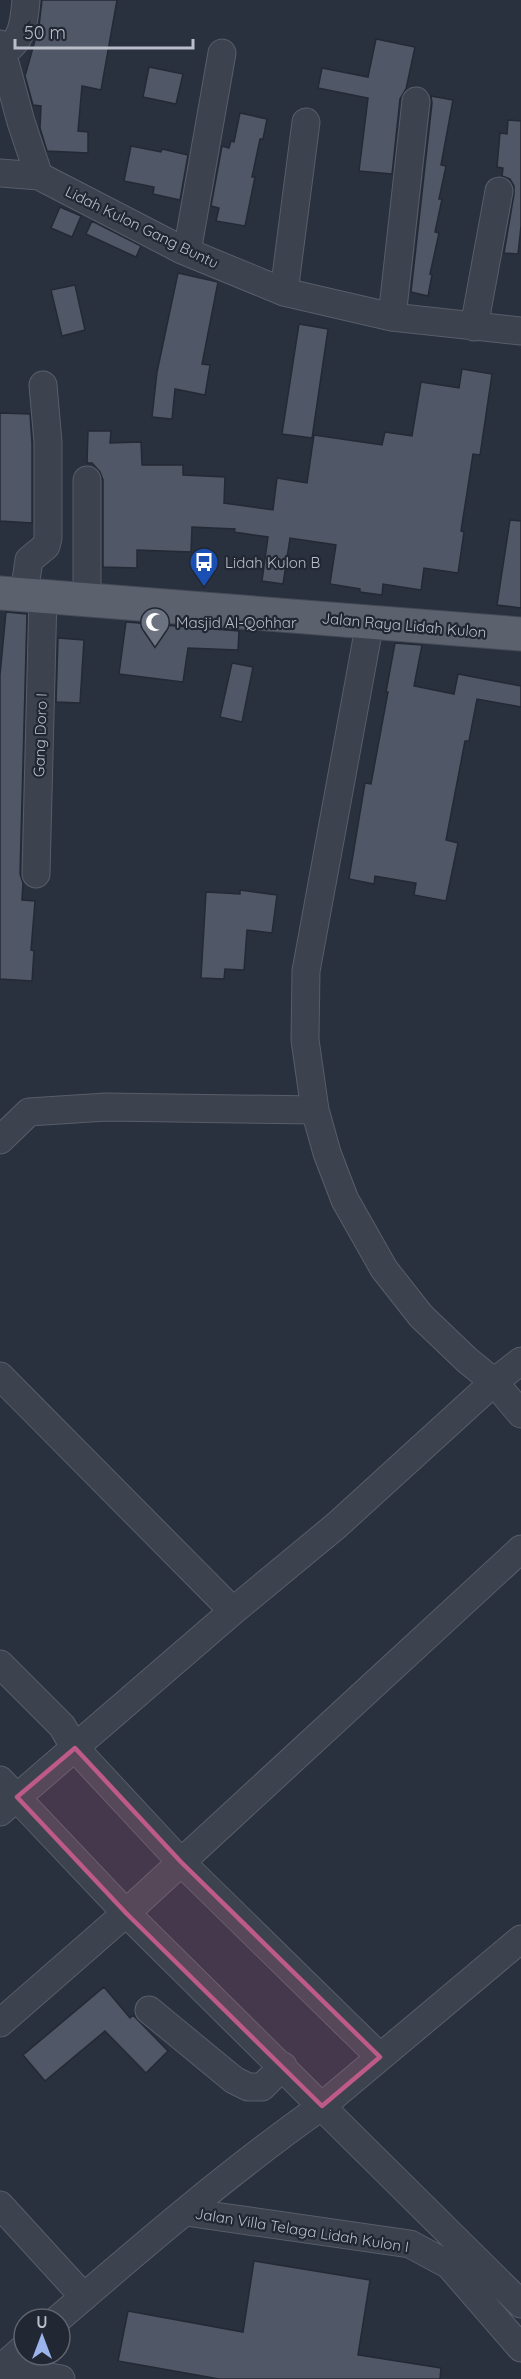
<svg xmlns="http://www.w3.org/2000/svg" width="521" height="2379" font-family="Quicksand,sans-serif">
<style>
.building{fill:#505766;stroke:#242a35;stroke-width:1.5}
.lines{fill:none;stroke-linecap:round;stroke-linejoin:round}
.minor-casing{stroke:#585e69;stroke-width:29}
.major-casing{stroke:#464c57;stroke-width:35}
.minor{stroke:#3d434e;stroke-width:27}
.major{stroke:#5b626e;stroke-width:33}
.marked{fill:#be5a87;fill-opacity:0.2;stroke:#be5a87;stroke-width:4.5;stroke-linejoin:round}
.labels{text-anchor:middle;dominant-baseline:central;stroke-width:4.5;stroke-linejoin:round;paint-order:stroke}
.street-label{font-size:15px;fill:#b9bec9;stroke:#222833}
.poi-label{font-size:15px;fill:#b9bec9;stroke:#222833;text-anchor:start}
</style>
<rect width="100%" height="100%" fill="#29303e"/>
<path class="building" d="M42 0H117L101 90 82 86 78 131 88 132V153L47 151 40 128 41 106 33 105 25 76 39 26Z
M376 39 415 47 406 89 400 99 392 174 359 171 368 98 318 88 322 68 368 77Z
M149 67 183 74 176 104 143 97Z
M431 96 453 100 441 165 446 166 439 199H442L435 232 439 233 430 274 432 275 428 296 411 292 432 103Z
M240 113 267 119 263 139H260L252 177H255L245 226 216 221 219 208 211 206 222 146 229 148 231 141 234 142Z
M508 120 521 121V226L518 254 504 253 514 194V186L510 179 502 176 503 168 497 167 500 133 507 134Z
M131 146 161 152 162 149 188 155 180 200 153 194 154 187 124 181Z
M60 207 81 216 72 237 51 228Z
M92 221 141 246 136 257 86 234Z
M178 273 218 282 202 364 210 365 205 395 175 389 172 419 152 417 157 372Z
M75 285 85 330 62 336 51 290Z
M299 324 328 329 312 438 282 434Z
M462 369 492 374 480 455 473 454 461 531 464 532 458 573 424 568 421 590 383 584 382 595 360 592V589L330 584 336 545 290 538 283 584 262 581 268 537 234 532 235 529 192 527 191 552 137 550V568L103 567V480L100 472 92 463H87L88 431H111L110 443 141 442 142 465H183V475L225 477 224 503 273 510 277 478 307 483 314 435 382 445 385 432 412 436 421 382 459 388Z
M0 413 30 414 32 443V523L0 521Z
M510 520 521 521V608L497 605Z
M6 612 27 614 20 874 23 883 22 900 35 901 31 950 34 951 32 981 0 979V675Z
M126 622 239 631 238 650 188 648 183 682 119 674Z
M58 638 84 640 80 703 56 702Z
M395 643 422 645 414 686 454 694 458 674 521 686V707L477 699 469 741H465L446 840 458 843 446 901 414 895 416 883 375 876 374 884 349 879 365 783 371 784 388 692H386Z
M232 663 253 667 242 722 220 717Z
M240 890 277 895 272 933 247 930 244 970 225 969 224 979 201 978 206 892 240 894Z
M104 1987 130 2018 133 2015 168 2051 146 2073 105 2031 45 2081 23 2055Z
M254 2261 370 2280 358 2355 441 2368 440 2379H219L118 2361 128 2311 243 2332Z"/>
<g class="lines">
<g class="minor-casing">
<path id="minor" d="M0 44 21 122 39 176
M1 53C23 42 24 22 26 0
M0 173 39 176 182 250 284 292 392 317 521 331
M187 252 222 53
M284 292 306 122
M392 317 416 101
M474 327 499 191
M87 480V600
M24 594 29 560 46 546 48 538V442L43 385
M370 622 306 971 305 1040 315 1110 327 1153 345 1200 384 1269 421 1316 467 1360 494 1382 521 1414
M36 874 43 596
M0 1140 29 1112 106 1107 315 1110
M0 1376 233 1611
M0 1664 62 1726 75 1748 181 1862 380 2057
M0 1780 126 1913 521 2304
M0 1812 233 1611 337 1525 494 1382 521 1361
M149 2010 234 2080 248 2087H262L283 2066
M0 2023 126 1913 521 1549
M0 2205 84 2297
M186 2212 410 2244 449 2265 521 2348
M58 2319C144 2245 230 2171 322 2106L521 1939
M1 2368 61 2379
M0 2369 24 2348"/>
</g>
<g class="major-casing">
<path id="major" d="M0 593 521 634"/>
</g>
<use href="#minor" class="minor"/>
<use href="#major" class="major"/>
</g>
<path class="marked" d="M75 1748 181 1862 380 2057 322 2106 126 1913 17 1797Z"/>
<defs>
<g id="bus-pin" transform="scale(1.5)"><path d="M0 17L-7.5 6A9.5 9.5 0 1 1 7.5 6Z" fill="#1a4fb4" stroke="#222833"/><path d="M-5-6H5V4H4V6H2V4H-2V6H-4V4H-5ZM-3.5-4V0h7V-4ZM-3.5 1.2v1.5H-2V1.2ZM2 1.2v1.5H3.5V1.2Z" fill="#fff"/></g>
<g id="mosque-pin" transform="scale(1.5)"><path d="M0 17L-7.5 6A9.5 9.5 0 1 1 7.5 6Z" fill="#6b7280" stroke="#222833"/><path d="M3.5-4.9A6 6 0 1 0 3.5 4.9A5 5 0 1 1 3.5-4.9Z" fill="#fff"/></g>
</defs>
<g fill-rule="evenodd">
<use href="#bus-pin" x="204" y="562"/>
<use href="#mosque-pin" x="155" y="622"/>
</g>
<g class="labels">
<g class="street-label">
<text transform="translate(142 227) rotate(26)">Lidah Kulon Gang Buntu</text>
<text transform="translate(404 625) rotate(5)">Jalan Raya Lidah Kulon</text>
<text transform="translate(40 735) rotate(-88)">Gang Doro I</text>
<text transform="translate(302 2230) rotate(9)">Jalan Villa Telaga Lidah Kulon I</text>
</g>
<g class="poi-label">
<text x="225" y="562">Lidah Kulon B</text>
<text x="176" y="622">Masjid Al-Qohhar</text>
</g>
</g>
<g transform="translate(42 2337)"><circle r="28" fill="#222833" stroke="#5e646f" stroke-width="1.5"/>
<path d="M0-4.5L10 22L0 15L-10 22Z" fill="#9bb5ec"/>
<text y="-9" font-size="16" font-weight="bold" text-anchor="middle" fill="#b9bec9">U</text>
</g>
<path d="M15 39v9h178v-9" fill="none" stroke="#b9bec9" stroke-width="3"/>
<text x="24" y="39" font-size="18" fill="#b9bec9" stroke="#222833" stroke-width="4.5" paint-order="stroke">50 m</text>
</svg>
